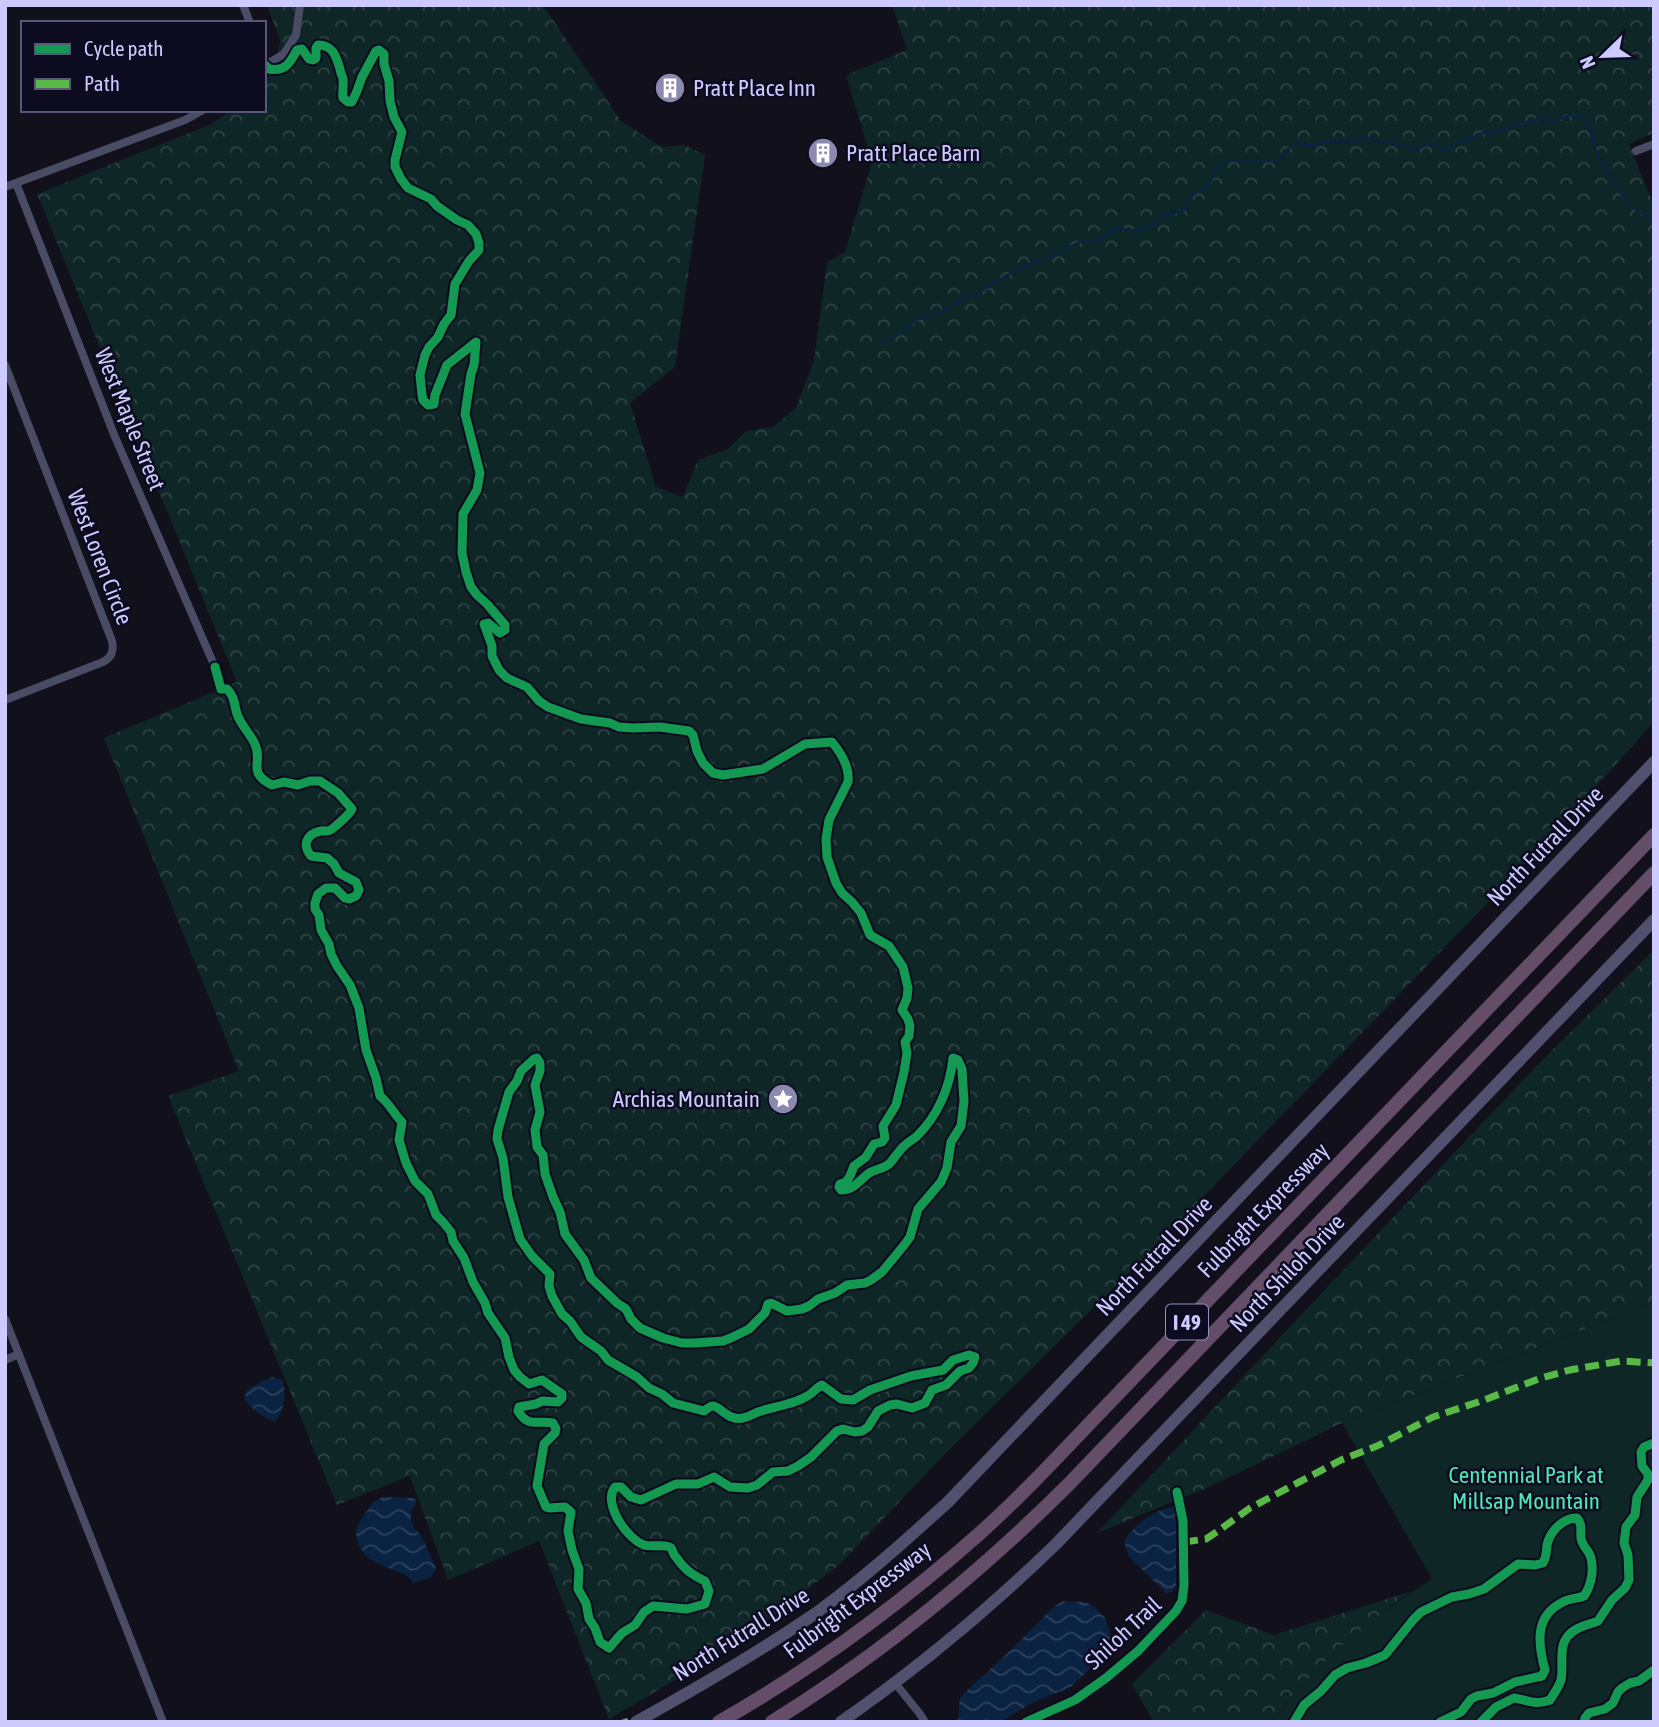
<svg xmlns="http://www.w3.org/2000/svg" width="1659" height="1727" font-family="'Asap Condensed',sans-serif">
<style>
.forest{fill:url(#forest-crowns)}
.green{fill:#0e2625}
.water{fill:url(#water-waves)}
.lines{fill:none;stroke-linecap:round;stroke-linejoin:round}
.stream{stroke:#0a2342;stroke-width:2.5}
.minor{stroke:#4a4b64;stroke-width:8}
.secondary{stroke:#51516f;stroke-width:12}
.motorway{stroke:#634d69;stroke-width:14}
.quiet{stroke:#58b947;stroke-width:7;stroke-dasharray:14 7;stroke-linecap:butt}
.cycleway-casing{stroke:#0d0b20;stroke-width:13}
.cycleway{stroke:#139951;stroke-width:9}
.labels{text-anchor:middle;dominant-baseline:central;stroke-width:5;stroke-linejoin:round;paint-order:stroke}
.shield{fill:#0d0b20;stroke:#9391bc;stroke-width:2}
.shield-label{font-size:21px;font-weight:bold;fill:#cccaff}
.poi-label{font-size:23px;fill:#cccaff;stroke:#0d0b20;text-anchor:start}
.street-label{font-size:23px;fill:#cccaff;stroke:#0d0b20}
.park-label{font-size:23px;fill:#4fe5b4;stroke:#0d0b20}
</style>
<defs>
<pattern id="forest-crowns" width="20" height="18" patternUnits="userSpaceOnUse" patternTransform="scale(1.75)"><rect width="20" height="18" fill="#0e2625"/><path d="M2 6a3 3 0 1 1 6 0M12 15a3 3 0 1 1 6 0" fill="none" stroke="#304446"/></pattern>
<pattern id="water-waves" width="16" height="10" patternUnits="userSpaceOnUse" patternTransform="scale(1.75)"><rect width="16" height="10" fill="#0a2342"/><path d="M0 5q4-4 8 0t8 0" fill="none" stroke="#2c425e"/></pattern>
</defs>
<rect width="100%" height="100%" fill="#11101b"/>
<path class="forest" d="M267 5H543L621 121 662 147 684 145 705 155 675 367 630 403 656 487 683 497 698 460 728 449 746 431 773 427 796 408 814 360 827 262 845 252 872 162 846 75 907 50 892 5H1654V133L1629 144 1654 206V722L1533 856 1145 1257 948 1451 840 1564 736 1644 609 1719 539 1541 448 1580 410 1476 337 1505 168 1096 239 1071 104 738 237 682 37 194 209 125 232 110H264V82L275 69 280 40Z
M1654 950V1302L1342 1423 1209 1487 1097 1533 1300 1316 1542 1060Z
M1412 1591 1392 1605 1288 1701 1272 1722H1154L1132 1684 1206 1610 1274 1635Z"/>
<path class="green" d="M1654 1302V1722H1272C1318 1661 1368 1620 1432 1579L1342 1423Z"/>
<path class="water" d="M272 1377 282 1380C288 1393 283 1412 275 1422 263 1417 248 1408 244 1397L249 1388Z
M383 1497 414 1498 417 1502 411 1511V1521L414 1528 421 1535 436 1568 431 1577 414 1583 406 1575 378 1564 366 1556 360 1547 356 1537V1530L359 1523 373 1502Z
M1172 1507 1174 1508 1176 1519V1587L1172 1592 1166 1593 1129 1557 1124 1542C1132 1526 1154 1510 1172 1507Z
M1063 1601 1085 1602 1095 1607 1105 1618 1110 1631V1642L1103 1656 1071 1687 1032 1703 1000 1722H956C962 1713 956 1704 962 1695L1010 1651 1052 1608Z"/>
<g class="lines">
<path class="stream" d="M881 344 894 337 921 317 931 316 954 305 964 297 976 294 1025 265 1046 259 1082 241 1103 239 1113 229 1118 227 1128 231 1138 230 1153 225 1162 217 1186 209 1189 197 1202 189 1208 187 1219 165 1230 161H1280L1287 150 1298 142 1308 146 1325 142 1354 141 1366 138 1401 145 1415 150 1432 143 1446 151 1458 142 1471 138 1483 133 1494 132 1537 119 1553 121 1571 115 1582 116 1590 129 1597 155 1607 172 1629 205 1649 218 1654 227"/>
<path class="minor" d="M243 5 250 23
M264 66 284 54 296 35 300 5
M1636 151 1654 144
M16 183 115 437 215 667
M5 187 185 120 203 110
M5 365 112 641C114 651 112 657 103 662L5 700
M5 1319 163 1722
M5 1360 19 1354
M895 1683 920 1714 925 1722"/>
<path class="secondary" d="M636 1722C697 1688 758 1653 816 1613 863 1579 905 1541 948 1502L1654 762
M841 1722C918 1668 989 1609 1056 1544L1654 920"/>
<path class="motorway" d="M719 1722C812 1669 899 1605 979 1534 1018 1499 1053 1462 1089 1424L1654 835
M772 1722C881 1654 980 1573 1070 1483L1654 873"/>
<path class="quiet" d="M1184 1542 1206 1539 1218 1531 1250 1508 1341 1460 1377 1446 1433 1417 1484 1400 1541 1378 1570 1370 1621 1361 1654 1363
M624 1719 625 1722"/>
<g class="cycleway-casing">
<path id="cycleway" d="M265 65 269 69C285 72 290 63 297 50L302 49 309 59 313 60 316 58V48L318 45C333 45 336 56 340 69 340 73 343 76 343 80 344 86 342 91 343 98L348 102H352L357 91 362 77 376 51 379 50 384 54V64L389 81 390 101 394 117 402 132 395 160V167L401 179 408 188 431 199 437 206 457 220 468 225 476 234 479 243V250L469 261 455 284 451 315 444 324 438 337 429 347 425 355 420 375 422 395 423 400 428 405 434 404 435 395 447 365 476 342
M215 667 221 689H227C235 697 234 704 237 714 241 726 252 735 256 747 262 764 247 772 272 785L284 782 298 785 310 781H320L338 793 352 809C350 814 336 826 332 829 326 833 327 830 321 831 306 834 302 845 311 856L327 858 334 864 339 873 356 882 359 890 356 896 349 899 345 898 335 888H326L318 894 315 903V909L319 915 321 930 329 944 331 954 337 966 350 985 359 1008 366 1050 376 1078 380 1096C389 1103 394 1114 402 1122L399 1140 406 1163 415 1181 428 1194 436 1215 443 1222 451 1232 453 1241 464 1258 473 1282 485 1303 488 1313 505 1338 509 1357 514 1370 520 1377 529 1384 542 1380 562 1394V1398L558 1402 542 1401 536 1404 519 1407 518 1411C528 1428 537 1420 553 1423L556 1429 555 1433 544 1444 537 1486 546 1507 549 1508 565 1507 571 1512 568 1531 572 1550 579 1569 578 1589 586 1603 589 1619 595 1628 600 1642 609 1648 622 1633 635 1625 644 1612 653 1606 687 1609 705 1604 709 1591 705 1581C692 1575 684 1569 676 1557 673 1555 673 1550 671 1548 667 1544 650 1547 644 1545 627 1539 602 1503 615 1487H621L631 1497 641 1500 676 1484H698L714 1477 730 1487 748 1488 757 1485 773 1472 788 1471 798 1466 811 1457 837 1431 843 1429 855 1432 862 1431 868 1427 878 1411 890 1405 897 1404 912 1408 925 1403 932 1390 946 1385 960 1371 969 1368 973 1363 975 1357 969 1355 953 1360 943 1370 911 1376 870 1390 853 1400 841 1399 822 1385C817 1387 814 1392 809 1395 794 1405 775 1406 758 1412 753 1414 748 1417 743 1418 727 1421 720 1406 713 1406 710 1406 707 1409 704 1411L673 1403 662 1394 649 1388 637 1377 608 1360 601 1351 581 1337 570 1321 562 1314 552 1296 549 1286 550 1274 532 1256 520 1239 508 1197 503 1158 497 1139 498 1130 509 1092 517 1081 521 1071 534 1059 537 1058 540 1063V1071L535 1085 540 1112 535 1130 537 1147 543 1155 545 1174 553 1197 560 1212 565 1234 584 1260 591 1278 617 1303 626 1309 631 1319 640 1328 663 1338 682 1343H694L723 1341 733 1337 749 1329 765 1313 768 1304 771 1303 787 1311 802 1309 809 1306 818 1299 835 1293 847 1285 865 1283 871 1280 882 1272 905 1244 910 1237 918 1209 941 1182 947 1168 951 1142 961 1126 964 1101 963 1086 962 1069 958 1060 953 1058C950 1087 938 1116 916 1137 912 1140 907 1143 903 1147 898 1152 894 1159 889 1164 883 1169 875 1169 869 1173 860 1180 854 1190 841 1190L839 1187 840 1184 846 1182 850 1176 854 1166 866 1157 874 1144 882 1142 885 1138 883 1126 896 1105 904 1072 907 1053 905 1042 909 1036 910 1026 908 1019 902 1010 907 998 908 988 903 967 889 946 870 935 861 913 852 902 842 893 836 883 827 857 826 839 829 820 848 782C850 768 841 753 832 742L805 744 763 769 723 775 713 773 703 763 697 751 693 735 689 731 660 727 633 728 619 727 610 723 581 719 548 707 539 701 527 687 507 678 499 670 492 656V646L484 624 488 623 500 633 505 630V625L487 604 477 595 471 587 466 572 462 553 463 514 477 490 480 473 465 414 471 374 474 365 476 342
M1026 1722 1075 1700 1106 1678 1138 1651 1176 1611 1182 1601 1184 1586 1183 1521 1177 1492
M1294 1722 1304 1705 1321 1691 1335 1675 1347 1668 1366 1663 1385 1655 1413 1620 1421 1612 1452 1597 1469 1594 1484 1589 1518 1564 1535 1565 1543 1563C1547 1556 1546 1553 1547 1545 1550 1531 1563 1518 1577 1518 1583 1525 1580 1530 1581 1538 1582 1545 1586 1548 1589 1553 1595 1565 1592 1585 1584 1596 1577 1599 1570 1598 1563 1602 1534 1616 1538 1644 1545 1670L1542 1676 1515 1682 1493 1693 1477 1696 1471 1699 1461 1712 1440 1722
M1481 1722 1496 1707 1514 1698C1528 1700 1535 1706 1550 1700 1554 1693 1559 1687 1561 1680 1564 1666 1558 1647 1568 1636 1575 1627 1588 1625 1598 1621L1612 1600 1625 1588 1629 1580 1628 1555 1624 1543 1626 1527 1635 1515 1637 1497 1648 1480V1474L1642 1466 1641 1452 1644 1447 1654 1443
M1584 1722 1585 1718 1589 1713 1605 1709 1613 1703 1618 1692 1622 1688 1630 1683 1639 1681 1654 1670"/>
</g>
<use href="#cycleway" class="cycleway"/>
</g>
<defs>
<g id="building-disc" transform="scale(1.575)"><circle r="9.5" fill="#8b89af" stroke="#0d0b20"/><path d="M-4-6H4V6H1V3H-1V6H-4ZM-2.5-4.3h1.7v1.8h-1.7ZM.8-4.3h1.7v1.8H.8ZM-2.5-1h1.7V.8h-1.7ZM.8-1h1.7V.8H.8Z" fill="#fff"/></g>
<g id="sight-disc" transform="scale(1.575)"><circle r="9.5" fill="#8b89af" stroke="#0d0b20"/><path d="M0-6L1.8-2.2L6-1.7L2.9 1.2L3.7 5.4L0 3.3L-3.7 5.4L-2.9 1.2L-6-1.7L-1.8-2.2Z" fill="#fff"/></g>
</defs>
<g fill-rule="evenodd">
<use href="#building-disc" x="670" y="88"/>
<use href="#building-disc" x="823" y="153"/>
<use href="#sight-disc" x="783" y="1099"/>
</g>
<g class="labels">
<rect class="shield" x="1166" y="1304.5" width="42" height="35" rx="5"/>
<g class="shield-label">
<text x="1187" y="1322">I 49</text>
</g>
<g class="poi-label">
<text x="693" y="88">Pratt Place Inn</text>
<text x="846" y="153">Pratt Place Barn</text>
<text x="760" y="1099" text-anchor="end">Archias Mountain</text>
</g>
<g class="street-label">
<text transform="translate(130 419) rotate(68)">West Maple Street</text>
<text transform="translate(100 557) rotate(69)">West Loren Circle</text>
<text transform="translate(1545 846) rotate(-46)">North Futrall Drive</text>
<text transform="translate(1263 1210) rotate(-46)">Fulbright Expressway</text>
<text transform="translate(1154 1256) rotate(-46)">North Futrall Drive</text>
<text transform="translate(1287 1273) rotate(-46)">North Shiloh Drive</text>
<text transform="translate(857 1600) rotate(-37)">Fulbright Expressway</text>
<text transform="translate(1123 1633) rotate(-43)">Shiloh Trail</text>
<text transform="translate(741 1634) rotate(-32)">North Futrall Drive</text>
</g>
<g class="park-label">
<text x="1526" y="1475">Centennial Park at<tspan x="1526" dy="26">Millsap Mountain</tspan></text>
</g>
</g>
<rect width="1659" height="1727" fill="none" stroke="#cccaff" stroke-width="14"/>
<rect x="21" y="21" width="245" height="91" fill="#0d0b20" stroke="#595779" stroke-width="2"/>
<rect x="35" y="44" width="35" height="10" fill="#139951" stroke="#595779" stroke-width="2"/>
<text x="84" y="56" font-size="21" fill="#cccaff">Cycle path</text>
<rect x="35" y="79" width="35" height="10" fill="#58b947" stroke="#595779" stroke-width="2"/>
<text x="84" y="91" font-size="21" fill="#cccaff">Path</text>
<g transform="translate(1603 56) rotate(247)" stroke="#0d0b20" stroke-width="5" paint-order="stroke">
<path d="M0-5L12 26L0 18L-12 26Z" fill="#cccaff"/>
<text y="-10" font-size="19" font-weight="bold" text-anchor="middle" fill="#cccaff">N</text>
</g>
</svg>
